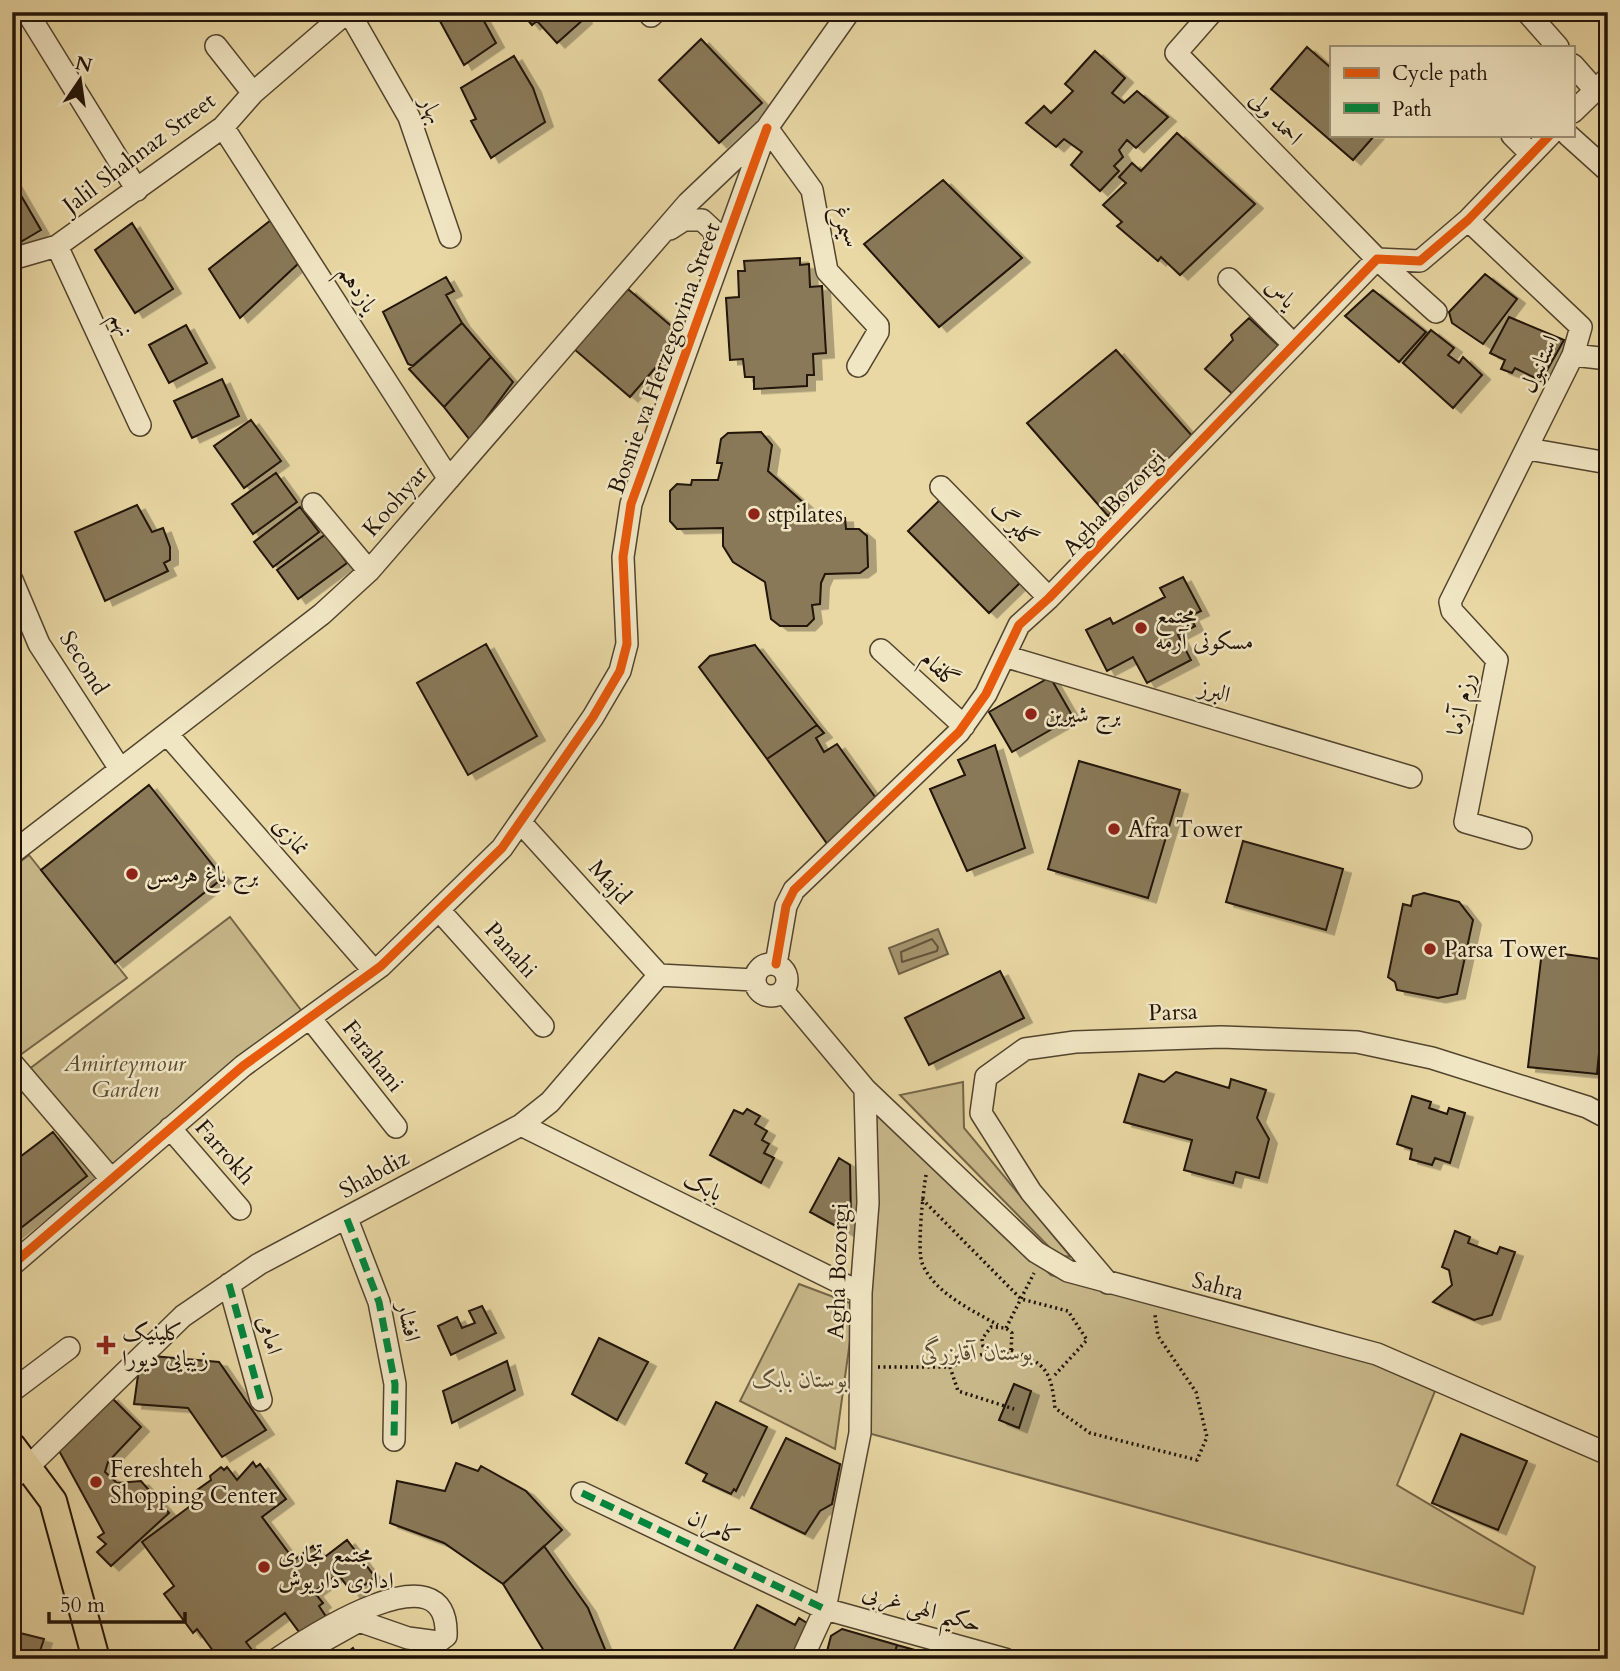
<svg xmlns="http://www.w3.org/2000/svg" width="1620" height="1671" font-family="Cardo,Amiri,serif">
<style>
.green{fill:#c7b789;stroke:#746548;stroke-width:2}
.water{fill:#a5956f;stroke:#706145;stroke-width:2}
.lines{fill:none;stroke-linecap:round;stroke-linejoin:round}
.shore{stroke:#62543b;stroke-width:2}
.building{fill:#897959;stroke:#201307;stroke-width:2;filter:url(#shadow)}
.minor-casing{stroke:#52442e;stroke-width:24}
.major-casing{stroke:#201307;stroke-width:30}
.path{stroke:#201307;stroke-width:3.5;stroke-dasharray:2 3.5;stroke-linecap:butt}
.minor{stroke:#f1e6c4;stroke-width:21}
.major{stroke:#e9d8a4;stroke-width:26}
.quiet{stroke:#00873e;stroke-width:7;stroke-dasharray:14 7;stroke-linecap:butt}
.cycleway-casing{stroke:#f1e6c4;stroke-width:13}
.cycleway{stroke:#e8590c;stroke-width:9}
.poi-dot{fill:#8f2418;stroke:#f1e6c4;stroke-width:2.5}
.labels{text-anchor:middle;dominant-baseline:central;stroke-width:5;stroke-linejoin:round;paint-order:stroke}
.street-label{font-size:23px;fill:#201307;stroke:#f1e6c4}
.poi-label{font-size:23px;fill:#201307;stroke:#f1e6c4;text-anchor:start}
.park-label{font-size:23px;font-style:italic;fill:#5a4c34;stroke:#f1e6c4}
</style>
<defs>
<filter id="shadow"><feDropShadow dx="8" dy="4.5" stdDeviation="0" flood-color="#0004"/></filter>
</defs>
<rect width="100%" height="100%" fill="#e9d8a4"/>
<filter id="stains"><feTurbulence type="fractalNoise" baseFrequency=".00286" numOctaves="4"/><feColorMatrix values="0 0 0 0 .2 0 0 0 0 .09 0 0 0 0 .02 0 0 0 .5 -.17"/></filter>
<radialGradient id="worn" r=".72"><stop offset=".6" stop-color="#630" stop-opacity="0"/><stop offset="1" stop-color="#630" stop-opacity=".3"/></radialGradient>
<path class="green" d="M29 855 127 978 16 1058 12 1054V868Z
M230 917 304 1014 112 1170 28 1070Z
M963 1082 964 1128 1071 1257 1057 1255 900 1095Z
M873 1110 1051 1275 1374 1364 1435 1391 1397 1485 1535 1567 1523 1614 868 1433Z
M799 1284 855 1305 835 1449 740 1401Z"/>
<path class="water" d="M938 929 948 954 899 974 889 948Z"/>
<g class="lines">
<path class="shore" d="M932 939 938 947 937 951 902 962 901 952Z"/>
</g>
<path class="building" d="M435 12H479L496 43 464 65Z
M521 12H578L584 19 557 43 537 21 532 25Z
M701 39 762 103 719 143 659 80Z
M1307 47 1331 68V135H1375L1353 160 1271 89Z
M1095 51 1125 78 1112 93 1124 103 1137 91 1168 117 1136 148 1127 140 1119 150 1123 157 1114 166 1119 171 1100 191 1071 165 1082 152 1064 139 1056 147 1026 123 1044 106 1051 113 1073 91 1065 84Z
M514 56 533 88 545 122 491 158 471 121 476 119 461 88Z
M1177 133 1255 204 1180 275 1161 257 1158 261 1117 226 1122 222 1103 205 1126 183 1119 177 1132 163 1141 171Z
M12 180 41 230 12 247Z
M943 180 1022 258 939 327 864 244Z
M276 216 300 262 240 318 209 269Z
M132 223 173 289 135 313 95 250Z
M800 258V265L809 264 810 287 822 286 826 353 813 354 814 375H807V386L754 389V377H745L743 359 730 360 726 298 739 297 738 271H745L744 261Z
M1485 274 1517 299 1483 344 1452 323 1449 312Z
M446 277 454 291 446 295 462 323 413 366 408 364 383 312Z
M628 289 683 336 630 397 574 349Z
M1373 290 1426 332 1399 362 1345 316Z
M1509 317 1564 340 1541 381 1515 368 1512 373 1501 369 1505 360 1490 353Z
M1249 318 1279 346 1236 397 1205 369 1233 340 1231 335Z
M462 323 491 357 444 407 409 369Z
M186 325 207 363 169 383 149 345Z
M1431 330 1454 348 1448 355 1459 363 1463 357 1482 375 1453 408 1403 363Z
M1116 350 1193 437 1108 516 1027 423Z
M491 357 513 382 470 440 444 407Z
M222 379 239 416 192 438 174 401Z
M251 420 281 461 244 488 214 446Z
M761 432 772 445 768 471 805 504 806 510 819 522 820 518H845L846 529H859L867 536 868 567 860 573 825 574 821 583 820 604 812 605 814 619 807 626H780L771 619 765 582 733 562 723 546V528L677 529 670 521V491L677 484 691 485 692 480H718L722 463H717L721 439 728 433Z
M276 473 297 502 253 534 232 504Z
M944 496 1025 578 989 613 908 531Z
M137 505 152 532 163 528 170 547V560L164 563 168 571 105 601 75 532Z
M300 507 319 532 273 567 254 542Z
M326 534 347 563 298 599 277 570Z
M1183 577 1201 611 1190 616 1195 626 1178 635 1191 660 1147 683 1133 657 1107 671 1086 630 1110 618 1113 624 1165 597 1160 588Z
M486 644 537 736 468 775 417 683Z
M755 645 817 725 767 759 699 667 710 656Z
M1050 677 1073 717 1012 752 989 712Z
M817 725 824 733 816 738 824 752 837 744 878 801 828 845 767 759Z
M995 745 1025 848 967 871 930 789 965 775 958 760Z
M1079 761 1180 790 1148 898 1048 869Z
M149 785 223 878 115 963 41 870Z
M1243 841 1343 869 1326 930 1226 902Z
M1424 893 1459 902 1473 920 1457 994 1438 998 1397 990 1395 982 1388 977 1403 904 1411 906 1413 896Z
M1542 951 1608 960 1597 1074 1528 1067Z
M1000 971 1024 1018 929 1065 905 1018Z
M1176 1072 1229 1088 1231 1079 1266 1090 1257 1118 1269 1139 1259 1178 1236 1172 1233 1183 1184 1170 1192 1140 1124 1122 1139 1074 1164 1082Z
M1412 1096 1431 1102 1429 1108 1447 1114 1449 1108 1465 1113 1450 1163 1435 1158 1432 1165 1410 1159 1412 1149 1397 1144Z
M747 1109 760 1116 755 1124 767 1131 762 1140 769 1144 764 1153 774 1158 761 1183 710 1155 734 1110 743 1114Z
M53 1132 87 1176 12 1235V1163Z
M839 1158 850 1165 851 1220 845 1231 810 1212Z
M1455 1231 1470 1237 1468 1243 1497 1254 1500 1247 1515 1252 1492 1315 1474 1320 1433 1302 1452 1285 1449 1270 1442 1267Z
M482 1306 496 1333 451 1355 438 1326 457 1317 462 1328 475 1323 469 1311Z
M599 1338 648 1362 617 1420 572 1394Z
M152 1356 219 1362 266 1430 222 1457 188 1408 134 1404 139 1368Z
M507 1361 515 1390 452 1423 443 1391Z
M1014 1384 1031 1391 1019 1428 999 1420Z
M110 1396 141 1427 108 1462 105 1472 117 1483 141 1481 169 1513 111 1566 97 1552 106 1544 98 1537 104 1533 57 1447Z
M716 1402 767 1427 736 1491 734 1489 731 1494 703 1481 707 1474 686 1463Z
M1461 1434 1527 1461 1498 1530 1432 1503Z
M786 1438 840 1464 832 1504 820 1511 805 1534 751 1508Z
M253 1462 256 1467 260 1464 286 1499 262 1517 294 1560 313 1546 322 1559 347 1540 375 1577 353 1594 338 1574 314 1592 323 1603 319 1606 327 1618 302 1636 285 1613 246 1642 255 1654 249 1659H219L197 1629 193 1633 164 1594 174 1586 142 1542 193 1504 190 1495 211 1480 210 1476 221 1467 224 1470 227 1467 237 1480Z
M456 1463 478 1471 481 1466 526 1491 562 1530 503 1584 444 1543 390 1523 397 1481 445 1491Z
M544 1546 588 1608 609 1659H522L544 1651 503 1584Z
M757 1605 795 1625 799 1618 810 1625 793 1659H729Z
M842 1629 897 1645 893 1659H825L831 1636Z
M20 1633 44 1639 38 1657 44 1659H14Z
M897 1645 947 1659H893Z
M353 1648 360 1659H329L336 1653 340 1658Z"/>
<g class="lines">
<g class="minor-casing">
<path id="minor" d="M27 12 137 190
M349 12 409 117 450 237
M1212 12 1176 53 1377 259 1436 312
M1527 12 1558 47
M651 16 655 12
M216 46 253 93
M1573 65 1595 90
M1573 112 1608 78
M223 127 449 479
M767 128 812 190 827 271 878 326V332L858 366
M1512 135 1531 154
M1568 135 1608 171
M1468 220 1581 327 1573 355 1450 602 1452 611 1497 660 1465 822 1521 838
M670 229 684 220H702L715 232V258
M57 246 140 425
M12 259 57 246 223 127 253 93 347 12
M1229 279 1294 345
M1573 355 1608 359
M1528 449 1608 463
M941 487 1049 598
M313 504 369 571
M12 580 39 644 120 769
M881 650 964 726
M1004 656 1411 777
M168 735 374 971
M522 824 659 975
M12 853 322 614 369 571 688 203 767 128 849 12
M439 910 543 1026
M755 980a16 16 0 1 1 32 0a16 16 0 1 1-32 0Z
M776 964 786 906 794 890 959 732 986 694 1019 625 1049 598 1377 259 1420 261 1468 220 1550 135
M659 975 754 980
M783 991 865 1089 868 1203 861 1293 860 1433 825 1609 802 1659
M310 1018 396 1127
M12 1063 111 1179
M865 1089 1036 1252 1068 1271 1377 1354 1608 1454
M521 1125 861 1293
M170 1128 240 1209
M347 1219 379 1302 395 1384 394 1440
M12 1265 243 1066 381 966 502 848 593 717 620 671 627 644 623 557 631 504 767 128
M1108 1283 1031 1192 981 1113 986 1077 1025 1049 1075 1042 1221 1037 1357 1042 1432 1058 1587 1107 1608 1118
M229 1284 261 1400
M12 1391 69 1348
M12 1478 28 1467 183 1316 259 1264 521 1125 550 1102 659 975
M582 1493 825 1609 1005 1659
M277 1659C308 1638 450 1544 446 1636L438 1642 408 1638 359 1621 291 1659"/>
</g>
<g class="major-casing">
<path id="major" d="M12 1446 53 1501 96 1659"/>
</g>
<path class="path" d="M926 1175C923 1192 917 1249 922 1263 934 1293 972 1310 998 1325
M922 1199 1021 1299 1068 1311 1087 1340 1053 1377
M1006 1328 1034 1273
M1011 1350 1012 1333 1006 1328 991 1327 982 1339 983 1346C991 1355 1000 1357 1011 1350 1046 1364 1051 1370 1055 1408L1090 1433 1197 1460 1207 1437 1196 1392 1158 1336 1155 1315
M878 1367H950L988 1352
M950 1367 958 1391 1014 1409"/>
<use href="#minor" class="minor"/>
<use href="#major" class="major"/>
<path class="quiet" d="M347 1219 379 1302 395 1384 394 1440
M229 1284 261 1400
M582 1493 825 1609"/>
<g class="cycleway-casing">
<path id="cycleway" d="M776 964 786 906 794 890 959 732 986 694 1019 625 1049 598 1377 259 1420 261 1468 220 1550 135
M12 1265 243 1066 381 966 502 848 593 717 620 671 627 644 623 557 631 504 767 128"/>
</g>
<use href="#cycleway" class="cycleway"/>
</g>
<g class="poi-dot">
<circle cx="754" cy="514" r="7"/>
<circle cx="1141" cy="628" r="7"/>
<circle cx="1031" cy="714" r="7"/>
<circle cx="1114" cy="829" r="7"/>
<circle cx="132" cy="874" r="7"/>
<circle cx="1430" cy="949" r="7"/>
<path d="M102.5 1334.5h7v7h7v7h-7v7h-7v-7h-7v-7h7z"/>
<circle cx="96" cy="1482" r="7"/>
<circle cx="264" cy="1567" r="7"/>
</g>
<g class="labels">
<g class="street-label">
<text transform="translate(432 110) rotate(66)">بهار</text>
<text transform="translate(1276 118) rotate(46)">احمد ولی</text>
<text transform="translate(139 153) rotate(-37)">Jalil Shahnaz Street</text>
<text transform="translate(845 227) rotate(80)">سیمرغ</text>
<text transform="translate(358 289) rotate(57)">یازدهم</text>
<text transform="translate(1281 293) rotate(45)">یاس</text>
<text transform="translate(122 324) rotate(65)">نهم</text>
<text transform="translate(664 358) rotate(-70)">Bosnie va Herzegovina Street</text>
<text transform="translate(1539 364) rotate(-66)">استانبول</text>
<text transform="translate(395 501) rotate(-49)">Koohyar</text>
<text transform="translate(1114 503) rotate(-46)">Agha Bozorgi</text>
<text transform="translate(1014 524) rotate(46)">گلبرگ</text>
<text transform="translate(84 663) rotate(58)">Second</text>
<text transform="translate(940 669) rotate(43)">گلفام</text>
<text transform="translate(1215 691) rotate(17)">البرز</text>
<text transform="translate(1461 704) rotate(-78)">رزم آزما</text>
<text transform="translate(291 836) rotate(49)">نمازی</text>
<text transform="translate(610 882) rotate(48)">Majd</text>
<text transform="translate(511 950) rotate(48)">Panahi</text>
<text transform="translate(1173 1012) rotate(-2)">Parsa</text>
<text transform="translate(373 1056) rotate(52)">Farahani</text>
<text transform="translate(225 1152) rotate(49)">Farrokh</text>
<text transform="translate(374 1174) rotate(-29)">Shabdiz</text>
<text transform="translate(703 1186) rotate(26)">بابک</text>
<text transform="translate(838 1271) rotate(-88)">Agha Bozorgi</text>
<text transform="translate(1218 1286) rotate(15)">Sahra</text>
<text transform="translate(409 1322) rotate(78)">افشار</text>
<text transform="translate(270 1335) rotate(74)">امامی</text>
<text transform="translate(714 1527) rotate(26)">کامران</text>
<text transform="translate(922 1608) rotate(16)">حکیم الهی غربی</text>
</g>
<g class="poi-label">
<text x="768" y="514">stpilates</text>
<text x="1155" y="615">مجتمع<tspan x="1155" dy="26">مسکونی آرمه</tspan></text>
<text x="1045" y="714">برج شیرین</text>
<text x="1128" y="829">Afra Tower</text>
<text x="146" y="874">برج باغ هرمس</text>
<text x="1444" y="949">Parsa Tower</text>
<text x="122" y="1332">کلینیک<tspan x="122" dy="26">زیبایی دیورا</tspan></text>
<text x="110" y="1469">Fereshteh<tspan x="110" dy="26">Shopping Center</tspan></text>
<text x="278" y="1554">مجتمع تجاری<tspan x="278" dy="26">اداری داریوش</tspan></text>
</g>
<g class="park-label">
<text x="125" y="1063">Amirteymour<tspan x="125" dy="26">Garden</tspan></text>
<text x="977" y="1352">بوستان آقابزرگی</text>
<text x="800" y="1379">بوستان بابک</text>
</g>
</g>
<rect width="1620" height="1671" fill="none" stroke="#e9d8a4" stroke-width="42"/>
<rect x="14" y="14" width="1592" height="1643" fill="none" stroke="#201307" stroke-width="3.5"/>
<rect x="21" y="21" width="1578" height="1629" fill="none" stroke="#201307" stroke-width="2"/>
<rect x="1330" y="46" width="245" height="91" fill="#f1e6c4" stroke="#9d9278" stroke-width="2"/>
<rect x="1344" y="68" width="35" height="10" fill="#e8590c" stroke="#9d9278" stroke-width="2"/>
<text x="1392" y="80" font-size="21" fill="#201307">Cycle path</text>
<rect x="1344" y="103" width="35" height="10" fill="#00873e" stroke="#9d9278" stroke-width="2"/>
<text x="1392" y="116" font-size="21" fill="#201307">Path</text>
<g transform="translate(80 80) rotate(13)" stroke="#f1e6c4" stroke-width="5" paint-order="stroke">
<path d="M0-5L12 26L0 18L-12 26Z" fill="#201307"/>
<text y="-10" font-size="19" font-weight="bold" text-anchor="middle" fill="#201307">N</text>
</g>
<path d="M49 1612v10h136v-10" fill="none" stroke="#201307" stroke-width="3.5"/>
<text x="60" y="1612" font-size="21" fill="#201307" stroke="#f1e6c4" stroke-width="5" paint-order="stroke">50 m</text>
<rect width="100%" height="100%" filter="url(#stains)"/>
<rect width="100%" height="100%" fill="url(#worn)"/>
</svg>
